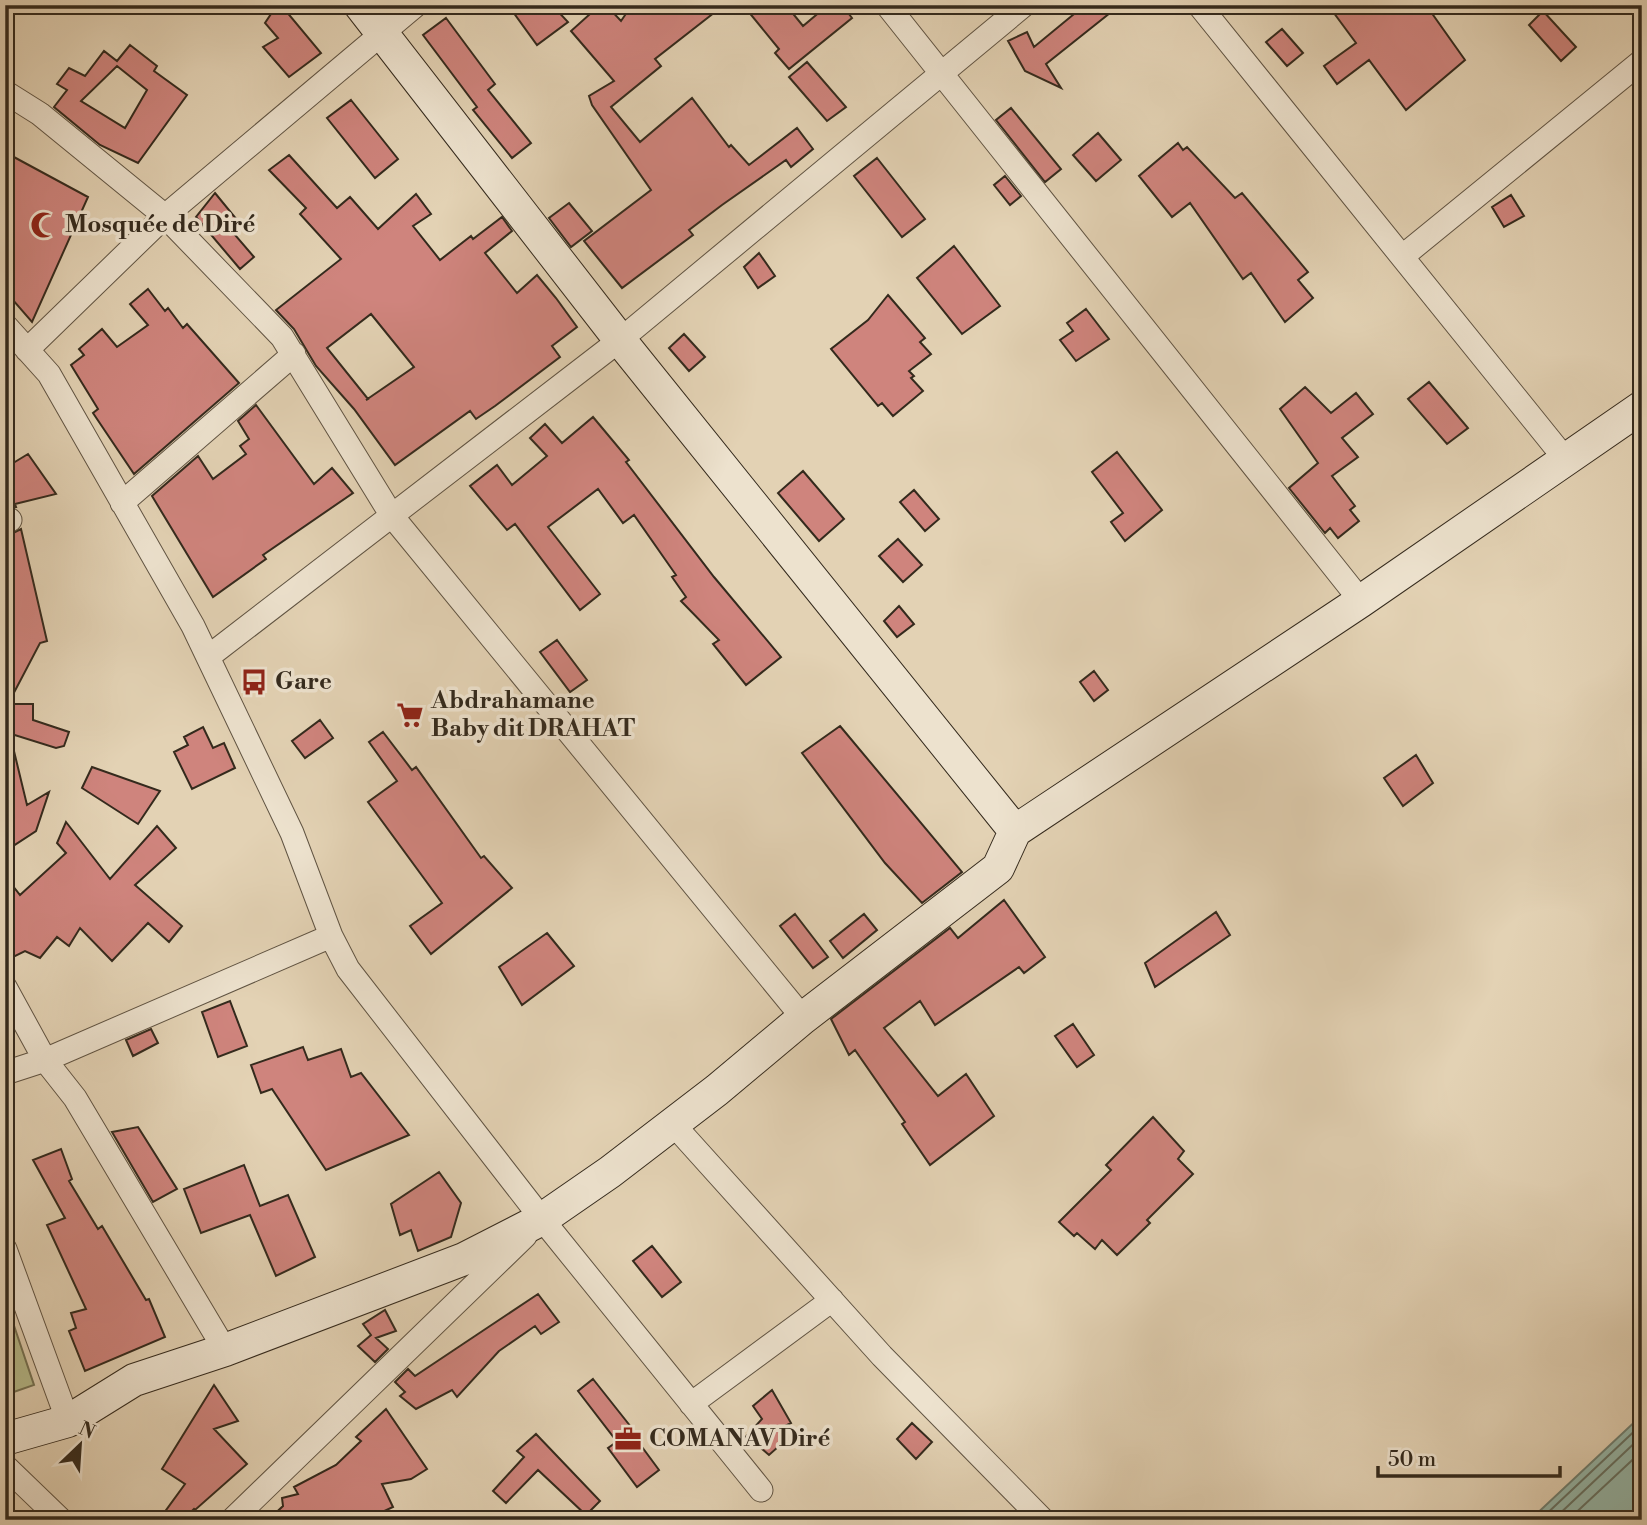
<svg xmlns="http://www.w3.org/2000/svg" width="1647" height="1525" font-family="'Libre Bodoni',serif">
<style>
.green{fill:#b6bb8b;stroke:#757254;stroke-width:2}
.water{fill:#95b8ab;stroke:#6e7f72;stroke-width:2}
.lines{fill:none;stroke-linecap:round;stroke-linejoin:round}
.shore{stroke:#647164;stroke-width:2}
.building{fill:#cf847d;stroke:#342a1d;stroke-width:2;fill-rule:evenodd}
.street-casing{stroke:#605443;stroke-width:25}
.secondary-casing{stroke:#342a1d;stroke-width:34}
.street{stroke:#ede2ce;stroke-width:23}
.secondary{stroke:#ede2ce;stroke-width:32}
.labels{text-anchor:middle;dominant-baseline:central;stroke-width:7;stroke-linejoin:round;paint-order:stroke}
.poi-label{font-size:24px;font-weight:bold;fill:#342a1d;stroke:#ede2ce;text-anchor:start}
</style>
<rect width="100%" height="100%" fill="#e3d2b4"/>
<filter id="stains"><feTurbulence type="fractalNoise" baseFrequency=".00286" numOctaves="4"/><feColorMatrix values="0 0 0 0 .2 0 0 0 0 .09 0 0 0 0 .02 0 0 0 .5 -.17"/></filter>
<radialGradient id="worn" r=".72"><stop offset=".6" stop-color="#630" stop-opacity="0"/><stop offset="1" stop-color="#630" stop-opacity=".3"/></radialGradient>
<path class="green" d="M5 1299 34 1385 5 1395Z"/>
<path class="water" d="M1642 1415V1520H1530Z"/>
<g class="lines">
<path class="shore" d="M1540 1520 1642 1424
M1553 1520 1642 1436
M1568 1520 1642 1451"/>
</g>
<path class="building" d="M277 5H281L321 53 289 77 263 47 278 38 265 23Z
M508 5H552L568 22 537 45Z
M600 5H606L621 21 632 5H724L655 59 661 66 611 107 640 142 692 98 729 147 731 145 749 165 797 128 813 149 791 167 786 160 722 205 689 230 693 235 622 288 584 241 651 190 592 105 589 96 614 81 571 31Z
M743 5H786L803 26 828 5H842L852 18 789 69 775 53 779 49Z
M1085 5H1120L1046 64 1061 88 1025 71 1008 41 1027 32 1034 47Z
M1328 5H1426L1465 60 1406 110 1369 60 1337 84 1324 66 1356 43Z
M1543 11 1576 47 1561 61 1529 25Z
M446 18 495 84 488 90 531 143 512 158 473 110 477 107 423 35Z
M1282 29 1303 53 1287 66 1266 42Z
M130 45 157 66 154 71 187 95 138 163 100 145 54 107 67 90 57 84 69 68 85 76 104 51 117 61ZM117 66 147 90 125 128 81 101Z
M807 62 846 107 827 121 789 77Z
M351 100 398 159 375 178 327 118Z
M1011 108 1061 169 1045 182 996 120Z
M1098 133 1121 160 1096 181 1073 155Z
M1178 143 1183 150 1187 147 1235 198 1242 193 1308 272 1298 280 1313 298 1285 322 1251 273 1243 279 1190 203 1172 217 1139 176Z
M289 155 337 208 350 197 378 229 416 194 431 214 413 226 440 260 471 236 473 239 502 217 512 231 485 253 517 293 537 275 556 298 577 327 552 346 560 357 495 406 476 419 470 411 395 465 354 409 316 366 294 329 276 310 341 259 300 214 306 208 269 170ZM371 314 414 367 366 400 368 399 327 348Z
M12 156 88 197 32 322 5 291V171Z
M877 158 925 219 902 237 854 176Z
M1005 176 1021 196 1010 205 994 185Z
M215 193 238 221 229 228 254 257 240 269 196 217Z
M1511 195 1524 216 1504 227 1492 207Z
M569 203 592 231 571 247 549 218Z
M954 246 1000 306 962 334 917 278Z
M759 253 775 276 758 288 744 267Z
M148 289 165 311 168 308 183 328 187 324 239 383 134 474 93 413 98 409 71 365 84 355 79 349 102 329 117 347 148 325 130 304Z
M888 295 925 338 920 342 931 354 909 371 914 376 911 378 923 391 893 416 882 403 878 406 831 349 868 320Z
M1086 309 1109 339 1076 361 1060 340 1073 331 1067 323Z
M684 334 705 357 689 371 669 348Z
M1429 382 1468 428 1447 444 1408 399Z
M1305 387 1331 413 1356 393 1373 414 1342 438 1358 457 1332 476 1355 506 1350 510 1359 521 1338 538 1330 528 1325 533 1289 488 1318 463 1280 409Z
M256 405 314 484 332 468 353 493 263 555 266 559 213 597 152 496 198 456 213 479 246 454 240 446 249 439 238 421Z
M593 417 629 460 626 462 714 577 781 657 746 685 713 644 719 640 681 601 686 597 672 577 676 575 634 515 623 523 598 489 548 527 600 594 580 610 515 524 507 530 470 486 497 465 512 485 547 456 530 438 545 424 562 443Z
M1117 452 1162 510 1125 541 1111 522 1123 513 1092 472Z
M28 454 56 494 15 504 16 507H5V468Z
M803 471 844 519 819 541 778 493Z
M914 490 939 519 925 531 900 502Z
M21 529 47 641 40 643 8 704H33V720L69 732 64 746 56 748 5 732V537Z
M898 539 922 565 903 582 879 556Z
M899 606 914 624 897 637 884 621Z
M557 640 587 680 570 692 540 652Z
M1094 671 1108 690 1094 701 1080 682Z
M320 720 333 738 305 758 292 741Z
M840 726 962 872 922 903 885 863 802 753Z
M203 727 213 748 224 743 235 768 192 789 174 752 188 745 184 737Z
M383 732 412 770 416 767 481 858 484 856 512 888 431 954 410 926 442 903 368 802 397 781 369 742Z
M13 747 27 805 49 792 36 831 13 846 5 834V748Z
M1416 755 1433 783 1403 806 1384 778Z
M92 767 160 791 138 824 82 788Z
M66 822 110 879 157 826 176 848 135 885 182 926 169 942 148 923 112 961 80 928 69 946 57 937 40 958 25 951 5 961V876L20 895 66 853 57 843Z
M1004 900 1045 957 1024 973 1019 967 935 1025 920 1001 884 1028 938 1096 966 1074 994 1116 930 1165 902 1124 905 1122 855 1050 849 1055 831 1019 950 928 958 938Z
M1216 912 1230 935 1155 987 1145 963Z
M795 914 828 957 813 968 780 926Z
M864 914 877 930 843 958 830 941Z
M547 933 574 966 522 1005 499 967Z
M230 1001 247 1046 218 1057 202 1012Z
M1073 1024 1094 1055 1077 1067 1055 1036Z
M151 1029 158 1043 133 1056 126 1040Z
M303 1047 308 1060 341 1049 351 1077 361 1073 409 1135 326 1170 272 1089 261 1093 251 1065Z
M1153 1117 1184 1151 1178 1159 1193 1174 1147 1220 1150 1223 1117 1255 1102 1240 1095 1249 1077 1233 1074 1236 1059 1222 1111 1170 1106 1165Z
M138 1127 177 1189 153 1202 112 1132Z
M61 1149 72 1179 69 1181 98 1229 102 1226 146 1300 149 1299 165 1337 85 1371 69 1331 76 1328 71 1313 86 1309 47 1225 65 1218 33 1160Z
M244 1165 260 1206 288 1195 315 1257 276 1276 250 1215 201 1233 184 1189Z
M439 1172 461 1203 451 1237 418 1251 411 1230 400 1235 391 1204Z
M652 1246 681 1282 662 1297 633 1261Z
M538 1294 559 1322 541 1334 535 1326 499 1351 457 1397 452 1390 416 1409 400 1396 405 1392 395 1382 408 1369 415 1376Z
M385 1310 396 1331 376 1338 388 1349 375 1362 358 1346 371 1335 363 1324Z
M593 1379 631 1427 615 1439 578 1391Z
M214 1385 238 1421 214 1429 247 1464 195 1510 194 1509 183 1520H178L164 1513 185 1484 162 1469Z
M772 1390 791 1423 779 1429 787 1439 769 1455 754 1442 745 1448 741 1442 762 1419 753 1406Z
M386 1409 427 1469 411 1479 382 1484 393 1507 365 1520H268L283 1506 282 1498 298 1494 294 1487 336 1465 361 1441 356 1437Z
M912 1423 932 1442 916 1459 897 1439Z
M631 1432 659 1470 637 1487 608 1448Z
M536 1434 600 1501 586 1515 538 1470 506 1503 493 1491 524 1457 517 1451Z"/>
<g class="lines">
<g class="street-casing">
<path id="street" d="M887 5 1361 601
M1199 5 1566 460
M5 92 40 114 165 216 282 337 392 516 803 1018
M1403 256 1642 61
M5 325 49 374 193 626 292 833 331 936 348 969 542 1219 761 1490
M27 350 165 216 416 5
M122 503 294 354
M5 523 10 520
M208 657 620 340 1024 5
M5 987 45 1060 75 1098 225 1350
M5 1073 45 1060 331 936
M673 1124 882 1356 1043 1520
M5 1249 68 1421
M691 1404 832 1300
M5 1466 61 1520
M232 1520 525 1236"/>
</g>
<g class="secondary-casing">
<path id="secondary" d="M360 5 620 340 1015 831
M5 1439 68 1421 134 1380 225 1350 464 1259 542 1219 610 1172 717 1090 803 1018 998 868 1015 831 1361 601 1642 407"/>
</g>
<use href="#street" class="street"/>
<use href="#secondary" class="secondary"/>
</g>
<defs>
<g id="mosque-bare" transform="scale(2.1)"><path d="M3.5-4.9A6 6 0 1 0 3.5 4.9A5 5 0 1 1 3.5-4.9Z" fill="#8f2418" stroke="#ede2ce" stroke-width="2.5" paint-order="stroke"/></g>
<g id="bus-bare" transform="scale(2.1)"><path d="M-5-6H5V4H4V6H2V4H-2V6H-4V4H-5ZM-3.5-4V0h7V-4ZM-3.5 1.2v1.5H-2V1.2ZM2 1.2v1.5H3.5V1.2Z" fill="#8f2418" stroke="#ede2ce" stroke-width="2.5" paint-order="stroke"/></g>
<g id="supermarket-bare" transform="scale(2.1)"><path d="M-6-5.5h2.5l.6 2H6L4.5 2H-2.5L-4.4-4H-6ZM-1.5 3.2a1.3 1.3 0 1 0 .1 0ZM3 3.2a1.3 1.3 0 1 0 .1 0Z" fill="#8f2418" stroke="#ede2ce" stroke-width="2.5" paint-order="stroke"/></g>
<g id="office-bare" transform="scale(2.1)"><path d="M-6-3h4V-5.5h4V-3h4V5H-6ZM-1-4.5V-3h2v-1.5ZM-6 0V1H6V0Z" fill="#8f2418" stroke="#ede2ce" stroke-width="2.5" paint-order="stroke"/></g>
</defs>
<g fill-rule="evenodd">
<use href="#mosque-bare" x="44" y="225"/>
<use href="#bus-bare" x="254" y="682"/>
<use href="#supermarket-bare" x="410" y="715"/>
<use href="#office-bare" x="628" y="1439"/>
</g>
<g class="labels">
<g class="poi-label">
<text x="65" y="225">Mosquée de Diré</text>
<text x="275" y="682">Gare</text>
<text x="431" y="701">Abdrahamane<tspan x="431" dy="28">Baby dit DRAHAT</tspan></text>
<text x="649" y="1439">COMANAV Diré</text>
</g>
</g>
<rect width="1647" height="1525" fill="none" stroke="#e3d2b4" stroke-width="28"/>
<rect x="7" y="7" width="1633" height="1511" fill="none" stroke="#342a1d" stroke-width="3.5"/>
<rect x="14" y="14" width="1619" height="1497" fill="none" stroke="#342a1d" stroke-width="2"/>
<g transform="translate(80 1445) rotate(25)" stroke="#ede2ce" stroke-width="5" paint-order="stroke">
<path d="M0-5L12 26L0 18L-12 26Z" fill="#342a1d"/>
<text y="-10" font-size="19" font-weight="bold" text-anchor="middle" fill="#342a1d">N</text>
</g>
<path d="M1378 1466v10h182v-10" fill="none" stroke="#342a1d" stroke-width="3.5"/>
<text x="1388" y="1466" font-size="21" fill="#342a1d" stroke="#ede2ce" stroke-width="5" paint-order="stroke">50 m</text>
<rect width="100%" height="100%" filter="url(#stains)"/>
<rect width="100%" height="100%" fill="url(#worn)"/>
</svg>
